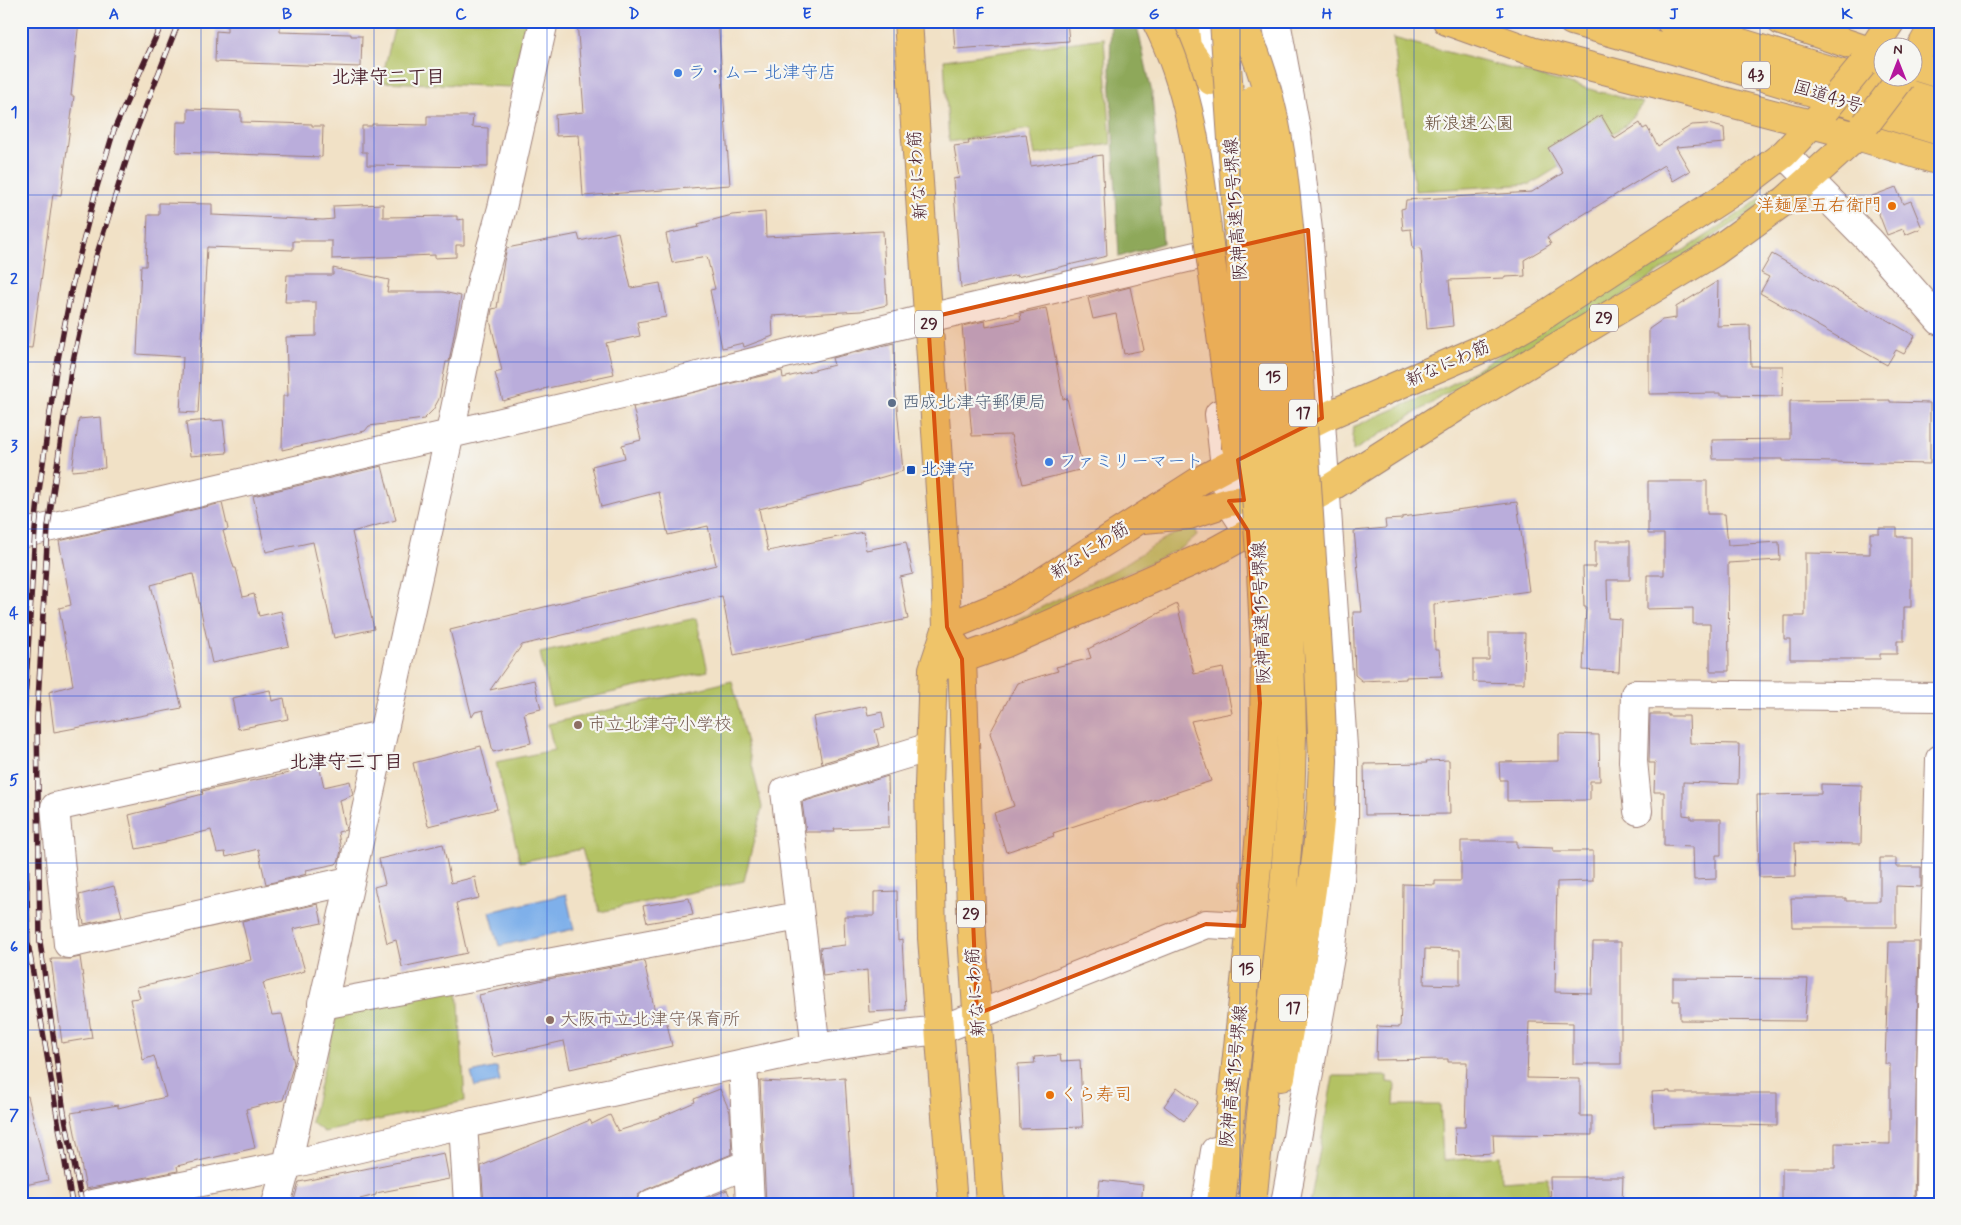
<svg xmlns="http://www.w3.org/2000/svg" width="1961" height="1225" font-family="Mynerve,'Klee One',sans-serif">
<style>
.green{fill:#b3c264;stroke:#7e7048}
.forest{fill:#8ea85a;stroke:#6c6442}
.water{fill:#7fb0ea;stroke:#64688a}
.building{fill:#baaddb;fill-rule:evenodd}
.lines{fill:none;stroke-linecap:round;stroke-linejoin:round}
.minor-casing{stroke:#9e8078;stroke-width:30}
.major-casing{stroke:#9e8078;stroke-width:30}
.highway-casing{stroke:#9e8078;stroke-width:30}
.minor{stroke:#fff;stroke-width:28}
.major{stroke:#efc469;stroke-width:28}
.highway{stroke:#efc469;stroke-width:28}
.rail-casing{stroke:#4a1f2b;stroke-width:5.5}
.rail{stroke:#f6f6f2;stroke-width:4;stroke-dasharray:11;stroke-linecap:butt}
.major-bridge-casing{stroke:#9e8078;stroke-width:30;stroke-linecap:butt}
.highway-bridge-casing{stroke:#9e8078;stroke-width:30;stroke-linecap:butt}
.major-bridge{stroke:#efc469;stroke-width:28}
.highway-bridge{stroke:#efc469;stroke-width:28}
.marked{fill:#d8530f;fill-opacity:0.2;stroke:#d8530f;stroke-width:4;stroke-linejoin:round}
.grid{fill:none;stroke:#1d4ed8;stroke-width:1;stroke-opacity:0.55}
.shop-dot{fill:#3f7fe0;stroke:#f6f6f2;stroke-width:2}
.food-dot{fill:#e8710a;stroke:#f6f6f2;stroke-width:2}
.service-dot{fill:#5c6f8a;stroke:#f6f6f2;stroke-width:2}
.transit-dot{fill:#1a4fb4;stroke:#f6f6f2;stroke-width:2}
.education-dot{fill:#8d6e63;stroke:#f6f6f2;stroke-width:2}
.labels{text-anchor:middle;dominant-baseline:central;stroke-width:4.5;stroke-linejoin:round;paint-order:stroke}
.shield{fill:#f6f6f2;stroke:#7e6067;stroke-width:1}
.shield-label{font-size:16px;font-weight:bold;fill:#4a1f2b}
.shop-label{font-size:18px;fill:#366cbe;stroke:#f6f6f2;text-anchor:start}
.street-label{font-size:18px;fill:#4a1f2b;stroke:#f6f6f2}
.park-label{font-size:18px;fill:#6a503c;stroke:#f6f6f2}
.food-label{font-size:18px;fill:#c56008;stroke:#f6f6f2;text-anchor:end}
.service-label{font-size:18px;fill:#4e5e75;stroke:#f6f6f2;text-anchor:start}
.transit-label{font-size:18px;fill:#164399;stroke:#f6f6f2;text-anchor:start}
.education-label{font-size:18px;fill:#785e54;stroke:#f6f6f2;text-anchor:start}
.neighbourhood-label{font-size:19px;font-weight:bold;fill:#4a1f2b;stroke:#f6f6f2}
.neatline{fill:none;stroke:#1d4ed8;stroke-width:2}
.grid-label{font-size:16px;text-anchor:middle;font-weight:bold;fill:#1d4ed8}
</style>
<rect width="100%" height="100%" fill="#f6f6f2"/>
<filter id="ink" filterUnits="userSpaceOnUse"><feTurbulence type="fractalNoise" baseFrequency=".02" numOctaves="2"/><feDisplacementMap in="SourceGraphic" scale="10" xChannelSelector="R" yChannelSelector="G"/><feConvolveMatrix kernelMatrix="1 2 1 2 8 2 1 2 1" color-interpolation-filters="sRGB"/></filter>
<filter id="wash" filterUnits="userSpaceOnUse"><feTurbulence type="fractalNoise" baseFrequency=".0096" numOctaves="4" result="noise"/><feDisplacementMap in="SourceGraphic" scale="20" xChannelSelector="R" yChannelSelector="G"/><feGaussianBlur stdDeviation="1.12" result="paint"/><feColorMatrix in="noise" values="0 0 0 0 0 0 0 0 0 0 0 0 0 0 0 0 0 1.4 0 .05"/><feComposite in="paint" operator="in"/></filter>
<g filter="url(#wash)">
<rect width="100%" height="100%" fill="#f1e1c6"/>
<path class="green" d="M396 21H526L511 87 381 82Z
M1104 38 1111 144 1035 155 1030 129 949 142 944 60Z
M1393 38 1643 103 1625 126 1531 184 1415 191Z
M1797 170 1803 172 1750 213 1617 299 1525 355 1453 390 1353 451V427L1450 385 1597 295 1688 248 1750 206Z
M1195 524 1197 535 1183 547 1014 627V621L1115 570 1164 539Z
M696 618 708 671 552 706 540 653Z
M732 681 762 807 744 881 600 912 582 849 520 862 496 762 554 750 548 724Z
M458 988 465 1101 324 1132 311 1122 336 1018 345 1009Z
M1333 1076H1387V1082L1395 1083 1394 1105H1440L1443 1161 1500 1156 1501 1181 1548 1178V1204H1310Z"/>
<path class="forest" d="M1111 21H1136L1152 93 1163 243 1119 257 1110 70Z"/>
<path class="water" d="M566 894 574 929 499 946 490 912Z
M497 1067 500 1082 475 1087 471 1073Z"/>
<g id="blocks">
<path class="building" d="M21 21H79L71 96H74L61 195 53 194 32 348 21 347Z
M227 21H280V32L351 34V36H362L361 67 215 62 216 31 227 32Z
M577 21H718L730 185 583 196 579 135 556 136 555 115 584 112Z
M953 21H1067L1069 41 955 49Z
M188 109 241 111V122L312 124V126H323L322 157 176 152 177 122H188Z
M1601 115 1615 139 1640 123 1643 129 1647 127 1658 146 1692 125 1708 124 1724 128 1725 143 1676 147 1690 171 1673 181 1664 165 1547 237 1551 244 1524 260 1525 276 1505 277V278L1449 280 1453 326 1427 329 1421 248 1413 249 1411 229 1403 230 1401 209 1405 208 1406 200 1532 192 1563 173 1548 148Z
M427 116H473L472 127 488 128V167L367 165V152H362V126H372V124L427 125Z
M1026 134 1031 166 1102 155 1107 256 1017 277V275L961 288 953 179 959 178 954 146 969 144 968 141Z
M1896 187 1903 204 1911 201 1922 228 1905 235 1903 229 1887 235 1872 196Z
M159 203 212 204V215L323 220 334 219 333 206 383 204V217L457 216V220L464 219V245H456V257L435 258V255L332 259V241H293V250L207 247 198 413 180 412 183 357 137 354 141 266H146L148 215H159Z
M765 212 766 237 883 231 887 305 861 311 772 316 773 336 744 347 743 343 722 348 710 290 715 289 707 257 672 263 666 234 699 227 698 224 732 215Z
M618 232 631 288 660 283 666 317 637 322 640 336 606 343 614 374 543 389V390L503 401 495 373 502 371 490 320 492 309 497 308 504 261 507 248 578 234 580 241Z
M1772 254 1915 336 1904 354 1896 350 1887 365 1760 293 1769 277 1761 273Z
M333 268 389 280 387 292H443L461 296 449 362H446L439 399 433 410 424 419 369 426 365 431 282 450 283 396H288L286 337 316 336V302H285L287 275H333Z
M1718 281 1717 326 1750 325 1751 366H1783L1782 396 1720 395V393L1649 394V329L1662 320 1676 318V307Z
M1130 287 1144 350 1124 354 1116 314 1093 319 1088 298Z
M1046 308 1063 399 1067 398 1083 469 1023 484 1011 435 972 436 962 326 985 321 986 327 1021 320 1020 313Z
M894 343 895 386 903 471 862 483V485L759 509 768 551 863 532 866 550 906 542 913 574 900 577 908 619 734 655 722 596 522 645 490 690 534 680 541 709 524 713 531 743 493 752 483 710 475 712 472 717 450 630 716 565 708 526 668 535 659 492 601 507 592 466 625 458 622 445 641 440 633 407 782 371 783 378 834 365 832 358Z
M1890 400V402L1930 403V464L1783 461V459H1713L1712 440 1790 439V401Z
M101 417 105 468 72 471 79 419Z
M211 420V421L223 420 227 453 190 456 186 422Z
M382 466 396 520 352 532 374 629 334 638 313 542 266 552 253 496Z
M1648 481H1707V514H1725L1728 545 1779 542 1780 560 1728 563 1729 671H1710V624H1693V608L1647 609V575H1664V534H1648Z
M1517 502 1529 591 1434 604 1435 650H1439L1442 676 1406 677V679L1362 681 1355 675 1353 612H1362L1354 531 1386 528 1385 520 1402 519V517Z
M222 503 228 529 223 531 234 568H236L243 597 254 594 259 616 281 611 289 646 212 663 193 574 151 585 182 708 54 732 49 692 73 685 59 608 71 605 59 541Z
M1879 528H1897V537H1911V607H1904V641H1897V654H1880V659H1790V639H1784V616H1805V553L1870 554V533H1879Z
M1595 541H1630V580H1607L1608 618 1621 619 1619 672 1583 670 1586 607H1584L1583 567H1595Z
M1177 604 1194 674 1223 668 1232 713 1191 721 1211 781 1053 833 1054 836 1006 852 994 813 1014 806 990 733 1017 683 1058 671 1056 667 1091 658 1088 649Z
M1489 633H1525L1524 683 1473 682V660H1489Z
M270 690 272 701 284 698 288 719 238 729 232 698Z
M866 706 868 715 882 712 885 728 875 730 879 746 822 763 813 717Z
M1650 714H1668V716H1689L1690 743 1739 744 1738 784 1683 782V815L1691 816V819H1721V855H1716V879L1694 880 1693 847 1664 846V792H1654L1655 763H1649Z
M1559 734 1599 735 1600 781H1590V800L1507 801V780H1500L1499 762 1559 761Z
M481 746 497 809 428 826 413 763Z
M1449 760 1450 814 1365 815 1364 764 1427 763 1426 761Z
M319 765 324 787 350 781 353 795 340 800 346 830 338 832 341 850 339 860 336 864 306 870 307 874 266 884 258 849 226 857 225 852 217 853 211 830 166 841V843L136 849 129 815 164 806V804L203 794 202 791 289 773 288 772Z
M888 776 889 827 834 829 835 832H806L802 802Z
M1821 784 1862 785 1861 844 1795 843 1796 876 1759 877 1757 795 1821 794Z
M1461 841H1517V847L1553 848V851H1593V881L1557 882 1555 992 1592 993 1593 942H1621V1064H1573V1023L1529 1022 1527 1078 1580 1079V1116H1592V1135L1493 1134 1494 1153 1456 1155 1455 1127H1465L1467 1062H1448V1059L1376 1060 1377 1026 1400 1027 1402 984 1403 884 1435 885V881H1461ZM1425 949 1460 950V985L1424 984Z
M443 844 451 883 475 877 479 898 456 903 467 953 402 967 396 940 387 943 374 887 385 884 379 859Z
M1880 858H1896V867H1921V887L1896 886V927H1792L1791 898H1846V901H1880Z
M114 886 122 916 84 924 79 895Z
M897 891 898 941 902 940 906 1010 869 1012 867 970 823 976 820 948 845 945 844 916H874V892Z
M689 898 693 915 647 923 643 906Z
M318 904 322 923 293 929 305 971 263 983 272 1015 282 1014 294 1063 283 1100 246 1109 255 1148 177 1166 178 1171 86 1189 71 1113 118 1105V1108L166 1097 154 1056 143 1060 130 999 140 998 137 987 251 960 242 921Z
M1889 942H1919L1914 1204H1782V1168H1835V1143L1890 1144V1064H1885Z
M80 957 92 1038 62 1043 51 959H71Z
M644 961 655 1012 664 1010 672 1046 570 1069 564 1041 493 1057 479 995 543 980Z
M1673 978 1808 979 1805 1021 1680 1020V1001H1673Z
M1060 1055 1061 1061 1080 1060 1083 1127 1020 1129 1018 1064 1035 1063 1034 1057Z
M845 1078 853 1204H766L760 1081 783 1082Z
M1177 1087 1198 1102 1184 1121 1164 1106Z
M720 1089 730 1112 732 1154 645 1190 638 1195 636 1204H484L481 1166 590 1120 592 1124 610 1115 618 1131 658 1118 695 1102 694 1099Z
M1670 1091V1093H1777V1126L1698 1124 1654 1126 1652 1092Z
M28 1096 48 1180 21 1186V1097Z
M444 1153 449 1179 376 1193V1195L360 1199 361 1204H293L299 1182Z
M1550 1177H1623L1622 1204H1551Z
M1100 1180 1143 1185 1141 1204H1097Z
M727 1190 733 1204H693Z"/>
</g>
</g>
<g filter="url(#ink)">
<use href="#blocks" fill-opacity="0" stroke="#9e8078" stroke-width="1"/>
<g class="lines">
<g class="minor-casing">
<path id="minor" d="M1207 21 1225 267
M1276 21 1297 135 1308 230 1344 762V820L1340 880 1332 946 1285 1204
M1784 154 1869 240 1940 321
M1219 414 1229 502 1250 534
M21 534 686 379 928 318 1308 230
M1638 811 1633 761 1635 694 1940 697
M349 881 68 944 55 807 382 735
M322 1003H333L799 916
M816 1049 785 791 930 747
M743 1063 750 1204
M463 1124 468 1204
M92 1204 287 1165 437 1130 804 1050 903 1034 940 1030 1206 924 1244 926
M276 1204 287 1165 450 433 482 280 502 208 544 21
M651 1204 748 1164
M1206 1204 1215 1151
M1930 1204 1931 1077 1940 759"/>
</g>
<g class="major-casing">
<path id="major" d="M908 21 945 563 947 627 933 669 929 786 932 938 953 1204
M1914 60 1936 21
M1863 64 1891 21
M1144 519 1189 515 1229 502 1281 496
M947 627 1014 600 1199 481 1244 457 1322 418 1500 341 1540 318 1743 185 1784 154 1825 110
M955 645 962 659 972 935 990 1204
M933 669 1006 643 1210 554 1325 491 1460 405 1713 253 1786 200 1857 136 1866 124"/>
</g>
<g class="highway-casing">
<path id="highway" d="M1184 21 1187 47 1211 81
M1447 21 1531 51 1857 136 1940 161
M1572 21 1684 53 1940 131
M1670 21 1940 104
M1781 21 1884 56
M1914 66 1940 74
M1281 1077C1296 988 1313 901 1321 811
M1221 1204 1255 889 1262 809 1264 733
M1252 1204 1284 887 1290 811 1292 734"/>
</g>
<use href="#minor" class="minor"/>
<use href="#major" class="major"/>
<use href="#highway" class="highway"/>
<g class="rail-casing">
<path id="rail" d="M72 1204 28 943 24 719 35 530 39 491 56 370 72 286 96 190 114 130 163 21
M82 1204 64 1113 40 942 37 718 48 527 71 370 95 260 133 139 179 21"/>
</g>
<use href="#rail" class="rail"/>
<g class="major-bridge-casing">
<path id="major-bridge" d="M1825 110 1863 64
M1866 124 1901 78"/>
</g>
<g class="highway-bridge-casing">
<path id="highway-bridge" d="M1156 21C1194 94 1201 181 1211 261 1219 323 1228 385 1236 447
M1224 21 1260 554 1265 651 1264 733
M1241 21C1247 31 1250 43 1255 53 1280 119 1286 191 1292 260L1319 665 1323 760 1321 811
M1255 98C1269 309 1288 521 1292 734"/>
</g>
<use href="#major-bridge" class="major-bridge"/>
<use href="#highway-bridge" class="highway-bridge"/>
</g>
</g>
<path class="marked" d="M1308 230 1322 418 1238 460 1244 500 1229 501 1248 531 1260 703 1244 926 1206 924 977 1014 962 659 947 627 928 318Z"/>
<path class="grid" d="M201 21V1204M374 21V1204M547 21V1204M721 21V1204M894 21V1204M1067 21V1204M1240 21V1204M1414 21V1204M1587 21V1204M1760 21V1204M21 195H1940M21 362H1940M21 529H1940M21 696H1940M21 863H1940M21 1030H1940"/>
<g class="shop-dot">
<circle cx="678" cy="73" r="5"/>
<circle cx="1049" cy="462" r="5"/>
</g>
<g class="food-dot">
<circle cx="1892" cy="206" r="5"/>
<circle cx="1050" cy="1095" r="5"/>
</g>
<circle class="service-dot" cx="892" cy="403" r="5"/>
<rect class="transit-dot" x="906" y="465" width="10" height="10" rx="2.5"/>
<g class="education-dot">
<circle cx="578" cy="725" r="5"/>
<circle cx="550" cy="1020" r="5"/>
</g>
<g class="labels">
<g class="shield">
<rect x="1742" y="61.5" width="28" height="27" rx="4"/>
<rect x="1590" y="304.5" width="28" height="27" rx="4"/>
<rect x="915" y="310.5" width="28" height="27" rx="4"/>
<rect x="1259" y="363.5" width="28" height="27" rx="4"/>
<rect x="1289" y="399.5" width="28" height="27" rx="4"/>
<rect x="957" y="900.5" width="28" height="27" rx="4"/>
<rect x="1232" y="955.5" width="28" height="27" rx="4"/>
<rect x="1279" y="994.5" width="28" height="27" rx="4"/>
</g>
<g class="shield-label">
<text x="1756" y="75">43</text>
<text x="1604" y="318">29</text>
<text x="929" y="324">29</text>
<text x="1273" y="377">15</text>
<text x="1303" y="413">17</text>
<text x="971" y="914">29</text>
<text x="1246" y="969">15</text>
<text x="1293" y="1008">17</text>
</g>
<g class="shop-label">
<text x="688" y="73">ラ・ムー 北津守店</text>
<text x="1059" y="462">ファミリーマート</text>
</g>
<g class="street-label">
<text transform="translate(1828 97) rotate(17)">国道43号</text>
<text transform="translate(918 175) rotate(-94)">新なにわ筋</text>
<text transform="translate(1236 209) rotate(-94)">阪神高速15号堺線</text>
<text transform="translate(1448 364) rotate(-24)">新なにわ筋</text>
<text transform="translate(1090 551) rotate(-33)">新なにわ筋</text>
<text transform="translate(1262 613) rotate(-92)">阪神高速15号堺線</text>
<text transform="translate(976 992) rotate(-94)">新なにわ筋</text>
<text transform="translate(1234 1076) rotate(-84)">阪神高速15号堺線</text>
</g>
<g class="park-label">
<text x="1469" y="124">新浪速公園</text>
</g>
<g class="food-label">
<text x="1882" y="206">洋麺屋五右衛門</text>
<text x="1060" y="1095" text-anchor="start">くら寿司</text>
</g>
<g class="service-label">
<text x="902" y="403">西成北津守郵便局</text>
</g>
<g class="transit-label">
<text x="921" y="470">北津守</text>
</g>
<g class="education-label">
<text x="588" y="725">市立北津守小学校</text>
<text x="560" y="1020">大阪市立北津守保育所</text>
</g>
<g class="neighbourhood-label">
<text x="388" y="77">北津守二丁目</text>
<text x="346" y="762">北津守三丁目</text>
</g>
</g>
<rect width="1961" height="1225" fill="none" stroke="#f6f6f2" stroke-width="55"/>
<g transform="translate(1898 62)"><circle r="24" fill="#f6f6f2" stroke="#b1a0a2"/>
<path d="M0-4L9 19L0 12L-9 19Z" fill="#b5179e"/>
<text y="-8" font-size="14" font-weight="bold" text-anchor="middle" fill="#4a1f2b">N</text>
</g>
<rect x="28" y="28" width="1906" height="1170" class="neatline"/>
<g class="grid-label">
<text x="114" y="19">A</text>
<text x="287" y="19">B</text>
<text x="461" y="19">C</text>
<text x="634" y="19">D</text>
<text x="807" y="19">E</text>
<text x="980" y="19">F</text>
<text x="1154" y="19">G</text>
<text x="1327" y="19">H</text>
<text x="1500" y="19">I</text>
<text x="1674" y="19">J</text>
<text x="1847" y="19">K</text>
<text x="14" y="117">1</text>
<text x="14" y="284">2</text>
<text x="14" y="451">3</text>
<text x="14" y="618">4</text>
<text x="14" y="785">5</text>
<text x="14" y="952">6</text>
<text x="14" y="1120">7</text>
</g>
</svg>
